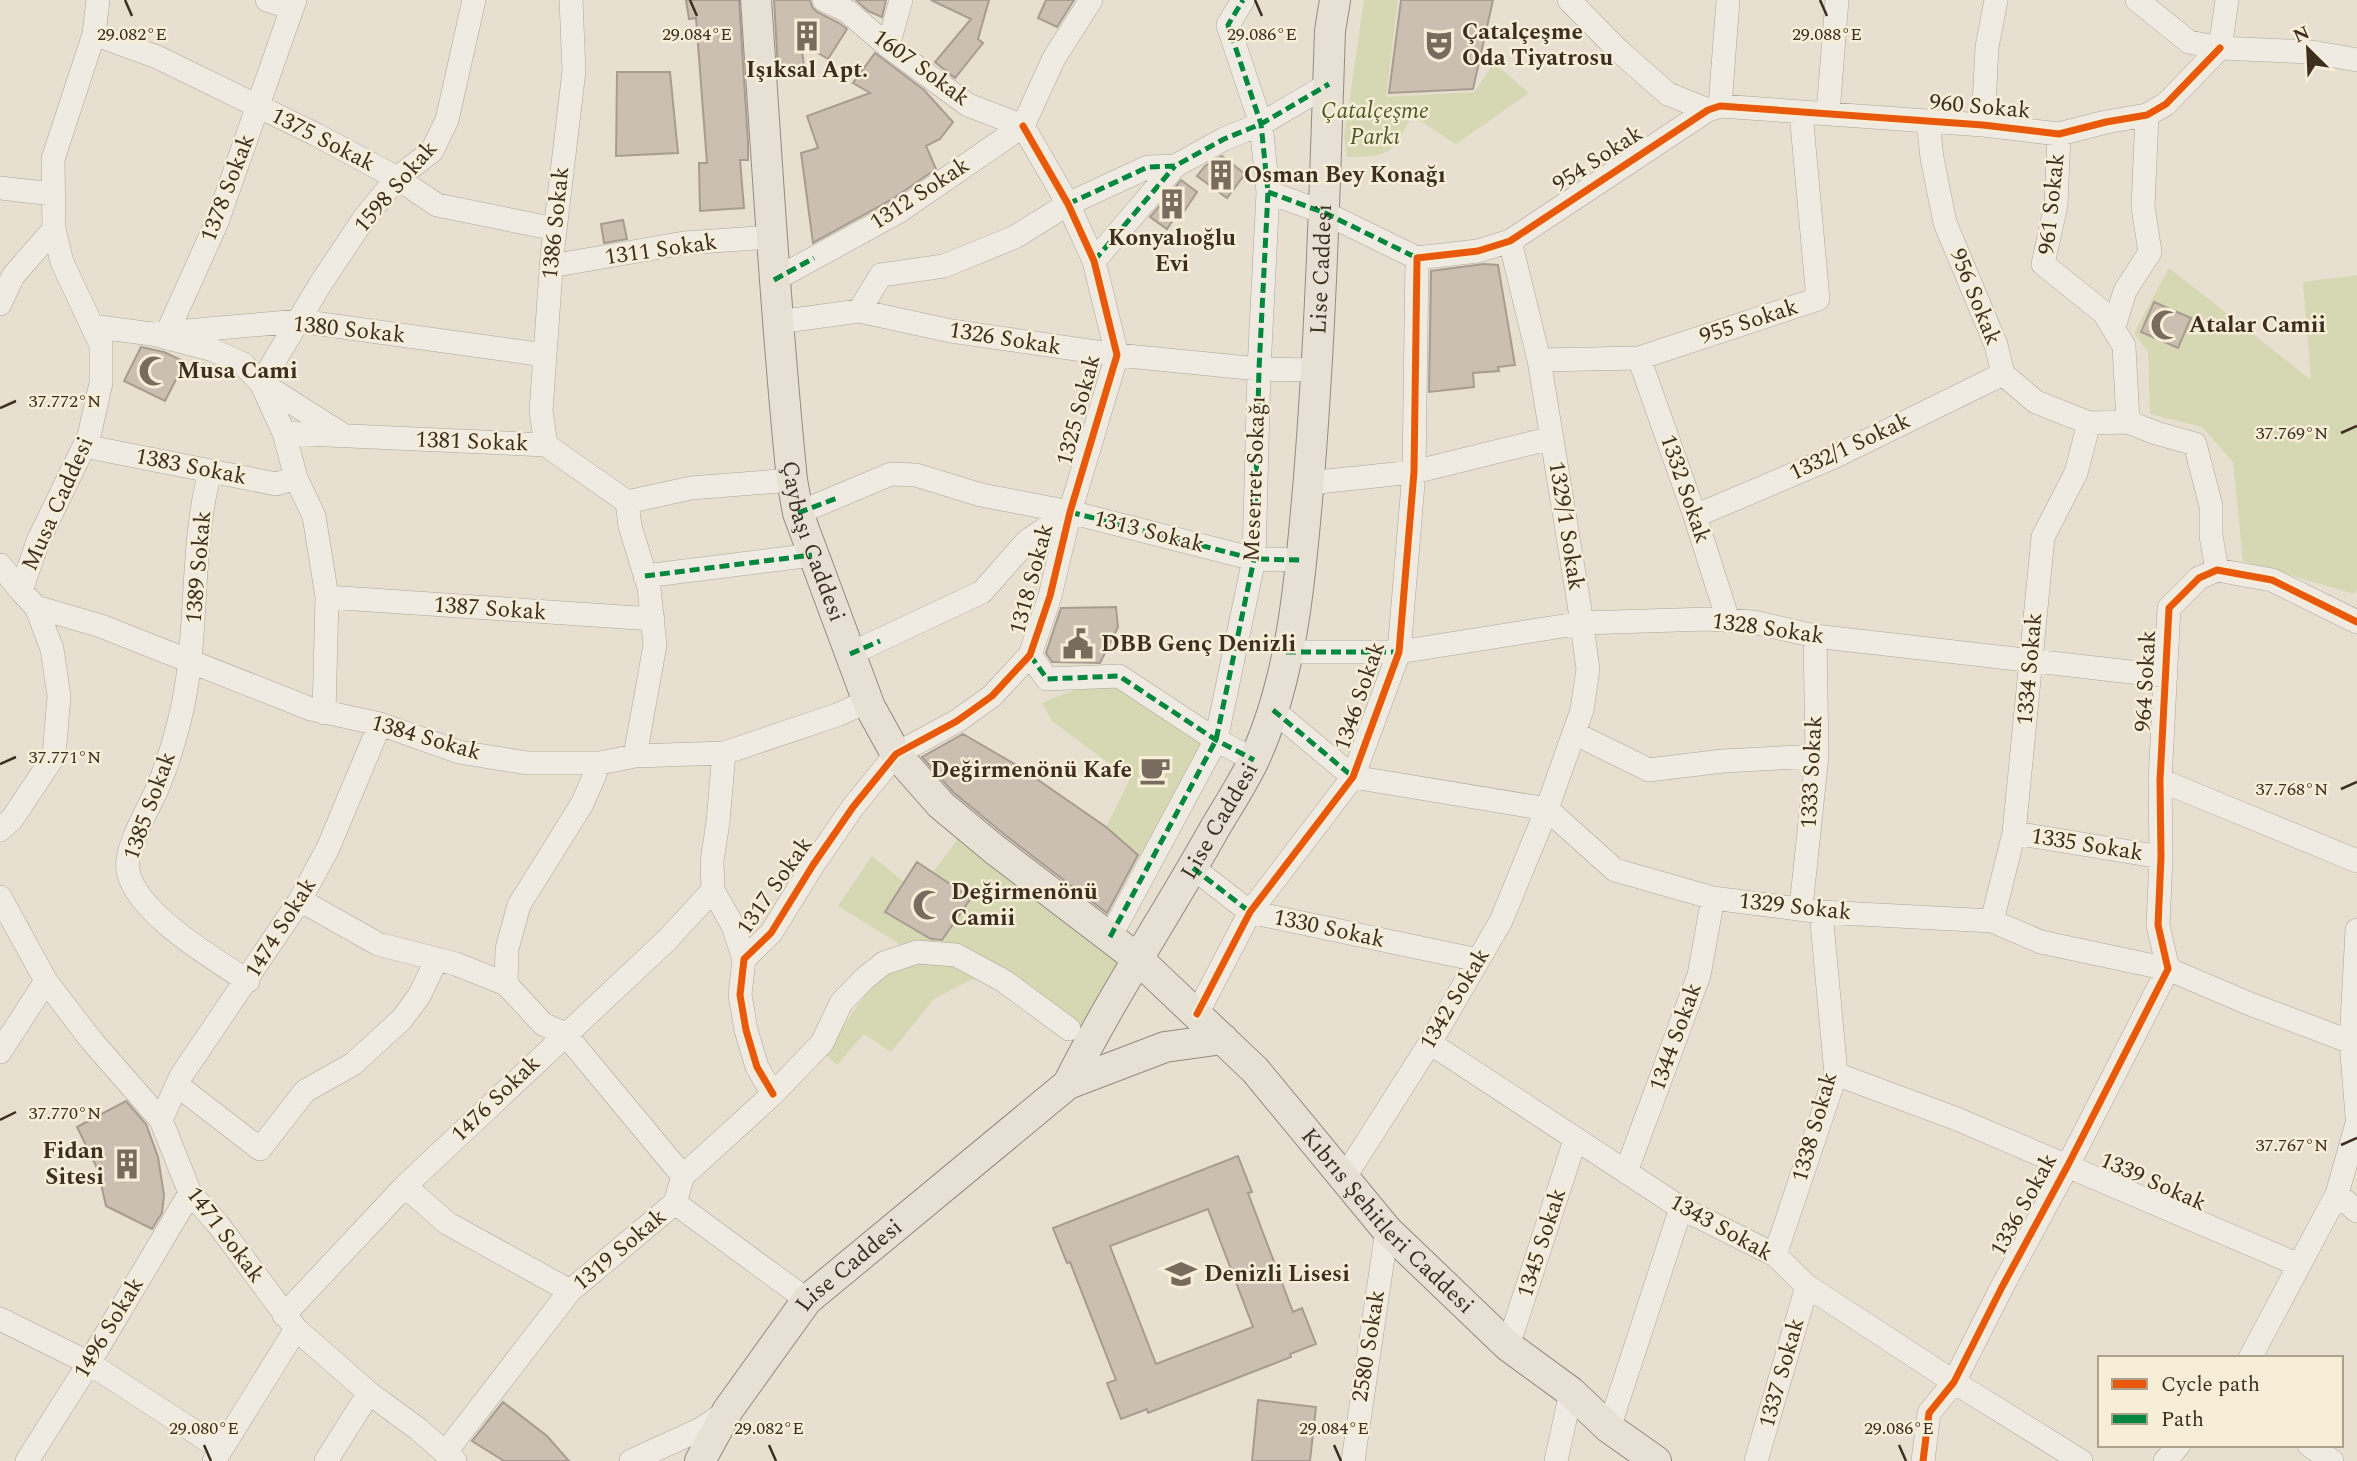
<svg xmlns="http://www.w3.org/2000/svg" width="2357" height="1461" font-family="Spectral,serif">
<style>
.green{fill:#d6d7b3}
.building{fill:#cbbfb2;stroke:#a89c90;stroke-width:2;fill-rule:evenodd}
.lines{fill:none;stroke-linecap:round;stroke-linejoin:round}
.minor-casing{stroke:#ada599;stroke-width:24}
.major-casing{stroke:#928b80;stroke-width:32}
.minor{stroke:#efebe3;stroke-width:23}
.major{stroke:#e6e1d4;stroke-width:30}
.quiet{stroke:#00873e;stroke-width:5;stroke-dasharray:10 5;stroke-linecap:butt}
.cycleway-casing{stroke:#f7eed8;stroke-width:11}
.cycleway{stroke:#e8590c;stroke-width:7}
.ticks{fill:none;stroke:#3d2e20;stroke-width:2.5}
.labels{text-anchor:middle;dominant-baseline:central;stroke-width:5;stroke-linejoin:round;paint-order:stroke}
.poi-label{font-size:23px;font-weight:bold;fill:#3d2e20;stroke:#f7eed8;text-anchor:start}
.street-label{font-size:23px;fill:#3d2e20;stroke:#f7eed8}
.park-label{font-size:23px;font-style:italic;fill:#4d5a26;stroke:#f7eed8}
.ticks-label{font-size:18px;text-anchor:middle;fill:#3d2e20;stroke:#f7eed8;stroke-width:5;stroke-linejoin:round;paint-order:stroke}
</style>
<rect width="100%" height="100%" fill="#e7e0d1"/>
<path class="green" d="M1364 0H1398L1386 97 1474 92 1494 63 1529 93 1456 144 1412 116C1391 153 1392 157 1347 157L1344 137Z
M2169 268 2311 380 2303 282 2357 275V590L2354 594 2243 561 2233 462 2202 427 2150 414 2148 352 2134 333Z
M1104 678 1203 744 1144 860 1106 827 1130 779 1052 721 1042 703Z
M967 827 1138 959 1088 1043 993 975 968 981 934 999 891 1052 864 1034 837 1065 824 1053 901 945 838 906 872 856 904 882 885 912 939 944 971 898 933 872Z"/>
<path class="building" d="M686 0H739L748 142V160H740L744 208 700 211 699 163H707L696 18 689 19Z
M774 0H810L812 7 817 12 839 23 847 29 828 59 801 43 804 66 778 69Z
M856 0H886L882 17 868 11Z
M931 0H989L978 39 983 43 955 78 935 62 971 19Z
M1046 0H1074L1057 27 1038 18Z
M1401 0H1493L1473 89 1389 93Z
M875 53 924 90 953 122 940 139 926 146 936 169 891 200 813 243 801 153 818 148 807 116 870 93 853 83Z
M617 72H670L678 153 616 156Z
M1222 156 1245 174 1227 198 1197 176 1205 166Z
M1181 180 1197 192 1181 216 1177 214 1167 229 1150 217Z
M623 220 627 239 604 243 601 224Z
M1484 264 1498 265 1515 365 1498 367 1499 371 1473 373 1474 387 1429 392 1431 271Z
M2154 302 2191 318 2178 348 2141 332Z
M141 347 164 352 185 362 165 401 124 381Z
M1116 607 1118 627 1100 663 1052 662 1046 653 1061 608Z
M963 734 1018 766 1106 827 1138 855 1107 913 1005 835 953 792 922 757Z
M917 862 971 898 942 940 931 939 885 912Z
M126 1101 146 1124 158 1157 164 1195 162 1213 152 1229 106 1206 98 1170 77 1127Z
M1238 1156 1252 1192 1248 1193 1293 1312 1302 1308 1316 1344 1290 1354 1291 1357 1148 1413 1147 1409 1121 1419 1107 1383 1116 1380 1070 1262 1067 1263 1053 1228ZM1208 1209 1253 1327 1156 1364 1110 1246Z
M1258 1400 1316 1407 1310 1461H1252Z
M503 1402 547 1436 569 1461H504L472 1441Z"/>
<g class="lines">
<g class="minor-casing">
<path id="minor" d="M267 0 292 8
M824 0 847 11 888 46 968 105 1023 126
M1569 0 1619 51 1668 94 1708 110
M2137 0 2189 42 2220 48 2312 52 2357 60
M94 34 157 57 317 135 397 178 437 205 555 229
M888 46 901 0
M2220 48 2227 0
M1720 106 1728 0
M1828 113 1837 0
M1928 121 1932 158 1945 223 1996 345 2003 374 2036 402 2089 423 2128 422 2156 433 2195 444 2211 506V536L2217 570
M1983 125 1987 47 1996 0
M1023 126 1054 58 1091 0
M2059 134 2056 205 2043 264 2104 313 2124 346 2128 422
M0 188 53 194
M1268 192 1325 213 1417 258 1478 251 1510 241 1708 110 1720 106 1983 125 2059 134 2106 122 2147 115 2166 104 2220 48
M1094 261 1175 166
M551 266 684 243 771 237
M774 280 898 212 1023 126
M0 304 13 276 54 229
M859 311 881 275 944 266 1015 237 1068 204 1148 167 1175 166 1224 139 1261 124 1329 84
M778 322 859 311 951 331 1117 355 1259 369 1316 370
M92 326 152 334 213 350 243 364 261 383 340 433
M2114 327 2125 291 2150 252 2143 207 2147 115
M167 333 217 222 295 0
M152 334 299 321 545 355
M1639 358 1695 516 1728 620
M1539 360 1639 358 1818 299 1801 113
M261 383 321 283 365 217 397 178 432 151 447 120 474 0
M261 383 284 433 296 478 314 516 327 597 324 713
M284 433 546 445 627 502 691 488 792 480
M546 445 541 411 552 256 574 71 571 0
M84 446 276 484 296 478
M210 472C188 554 201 642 178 726 173 746 166 767 158 787 149 808 124 848 128 871 136 913 214 959 248 981
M1308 483 1414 472 1552 438
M627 502 630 526 649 588 655 645 635 756
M798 513 891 474 916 475 981 495 1070 512 1254 559 1301 560
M1695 516 1834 457 2003 374
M0 565 21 591
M645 576 812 555
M327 597 653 619
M36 607 101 626 311 709 380 724 459 752 527 763H600L635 756 724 753 837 715 868 701
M1286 652H1399L1582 623 1708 619 1753 622 1815 636 2166 676
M850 654 982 592 1027 541 1070 512
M1030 655 1047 679 1119 676 1216 740 1254 760
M1273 710 1353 777 1547 809 1615 870 1713 898 1821 912 1992 921 2041 942 2168 969 2250 1004 2351 1042
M1574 733 1649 770 1723 761 1817 756
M724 753 718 822 712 861 713 890 733 926 744 959
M2160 780 2357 861
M0 830 12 819 54 756 59 696 52 649 36 607 21 591 38 541 89 436 101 383V345L62 262 54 229 53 159 94 34 98 0
M2014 833 2161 857
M1193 868 1250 912 1478 960
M0 897 46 981 91 1040 161 1120 190 1193 217 1223 296 1329 369 1393 418 1429 455 1461
M300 900 378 944 456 964 506 984 543 1024 565 1034 683 1176
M1801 907 1817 756 1815 636
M1992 921 2014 833 2043 537 2076 473 2089 423
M2357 930 2351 1042 2357 1116
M1110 937 1216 740 1254 559 1259 369 1268 192 1261 124 1228 25 1243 0
M506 984 507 949 519 905 582 804 600 763
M1197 1014 1250 912 1353 777 1399 652 1414 472 1417 258
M1430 1043 1681 1208 1775 1255 1807 1286 1954 1382 2081 1461
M0 1052 46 981
M1836 1074 1957 1119 2299 1265
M177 1085 260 1149 305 1091 353 1064 402 1019 419 996 437 959
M773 1094 757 1067 746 1030 740 995 744 959 771 933 813 865 853 807 896 754 957 721 992 696 1030 655 1050 596 1070 512 1117 355 1094 261 1068 204 1023 126
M161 1120 181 1076 300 900 328 848 380 724
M1626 1172 1699 975 1713 898
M1344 1178 1430 1043 1501 921 1547 809 1582 710 1588 669 1579 604 1539 360 1510 241
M405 1186 447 1223 570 1291
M2337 1194 2357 1211
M675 1203 807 1300
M1775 1255 1836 1074 1821 912
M284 1315 405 1186 667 940 713 890
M0 1319 89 1363 221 1449
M1508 1346 1575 1140
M2250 1358 2337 1194 2357 1123
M1609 1428 1681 1208
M2309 1445 2332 1461
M445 1453 570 1291 675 1203 683 1176 773 1094 822 1043 841 1003 865 978 884 963 917 952 956 955 1004 981 1069 1029
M27 1461 89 1363 190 1193
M214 1461 296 1329
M326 1461 369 1393
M631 1461 701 1429 726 1412
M1353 1461 1387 1230
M1556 1461 1571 1392
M1756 1461 1807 1286
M1923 1461 1929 1413 1954 1382 2002 1287 2068 1165 2168 969 2158 925 2161 857 2160 780 2169 608 2199 578 2217 570 2272 580 2357 622
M2165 1461 2179 1445"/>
</g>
<g class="major-casing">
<g id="major">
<path id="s1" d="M756 0C767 160 776 320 792 480L798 513 870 707 896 754 941 805 994 849 1138 959 1255 1070 1387 1230 1508 1346 1571 1392 1609 1428 1656 1461"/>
<path d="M1068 1084 1165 1047 1223 1039"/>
<path id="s2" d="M700 1461 728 1410 807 1300 1068 1084C1112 996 1167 914 1215 828 1228 806 1243 783 1254 760 1294 674 1301 570 1309 477 1321 328 1325 180 1330 31L1335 0"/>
</g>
</g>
<use href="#minor" class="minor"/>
<use href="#major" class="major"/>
<path class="quiet" d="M1268 192 1325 213 1417 258
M1068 204 1148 167 1175 166 1224 139 1261 124 1329 84
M1094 261 1175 166
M774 280 814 258
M1070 512 1254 559 1301 560
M798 513 837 498
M645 576 812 555
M1286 652H1399
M850 654 880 641
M1030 655 1047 679 1119 676 1216 740 1254 760
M1273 710 1353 777
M1193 868 1250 912
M1110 937 1216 740 1254 559 1259 369 1268 192 1261 124 1228 25 1243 0"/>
<g class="cycleway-casing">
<path id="cycleway" d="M1197 1014 1250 912 1353 777 1399 652 1414 472 1417 258 1478 251 1510 241 1708 110 1720 106 1983 125 2059 134 2106 122 2147 115 2166 104 2220 48
M773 1094 757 1067 746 1030 740 995 744 959 771 933 813 865 853 807 896 754 957 721 992 696 1030 655 1050 596 1070 512 1117 355 1094 261 1068 204 1023 126
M1923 1461 1929 1413 1954 1382 2002 1287 2068 1165 2168 969 2158 925 2161 857 2160 780 2169 608 2199 578 2217 570 2272 580 2357 622"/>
</g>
<use href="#cycleway" class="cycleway"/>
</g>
<path class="ticks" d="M125 0 132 16M690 0 697 16M1255 0 1262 16M1820 0 1827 16M0 408 16 401M2341 433 2357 426M0 764 16 757M2341 789 2357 782M0 1120 16 1112M2341 1145 2357 1138M204 1445 211 1461M769 1445 776 1461M1334 1445 1341 1461M1899 1445 1906 1461"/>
<defs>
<g id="building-bare" transform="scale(2.415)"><path d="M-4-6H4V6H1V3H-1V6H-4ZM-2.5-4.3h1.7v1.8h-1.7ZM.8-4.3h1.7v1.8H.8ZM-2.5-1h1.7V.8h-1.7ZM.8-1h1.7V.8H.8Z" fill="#786c5e" stroke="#f7eed8" stroke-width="2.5" paint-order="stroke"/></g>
<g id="theatre-bare" transform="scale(2.415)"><path d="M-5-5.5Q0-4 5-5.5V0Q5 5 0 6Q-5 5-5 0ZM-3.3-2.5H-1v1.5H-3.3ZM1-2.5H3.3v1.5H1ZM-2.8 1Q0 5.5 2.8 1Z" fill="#786c5e" stroke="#f7eed8" stroke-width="2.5" paint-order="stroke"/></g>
<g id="mosque-bare" transform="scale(2.415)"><path d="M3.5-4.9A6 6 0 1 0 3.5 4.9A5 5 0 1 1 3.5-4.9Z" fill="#786c5e" stroke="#f7eed8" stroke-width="2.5" paint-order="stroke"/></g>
<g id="civic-bare" transform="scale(2.415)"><path d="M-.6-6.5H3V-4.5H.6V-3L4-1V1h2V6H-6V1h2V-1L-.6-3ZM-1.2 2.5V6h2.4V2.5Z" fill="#786c5e" stroke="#f7eed8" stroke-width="2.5" paint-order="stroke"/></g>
<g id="cafe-bare" transform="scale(2.415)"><path d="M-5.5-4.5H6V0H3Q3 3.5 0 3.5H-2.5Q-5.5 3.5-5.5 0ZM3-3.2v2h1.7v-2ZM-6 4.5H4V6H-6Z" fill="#786c5e" stroke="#f7eed8" stroke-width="2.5" paint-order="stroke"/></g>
<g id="school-bare" transform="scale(2.415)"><path d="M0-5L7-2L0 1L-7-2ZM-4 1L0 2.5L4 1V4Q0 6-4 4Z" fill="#786c5e" stroke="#f7eed8" stroke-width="2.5" paint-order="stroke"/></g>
</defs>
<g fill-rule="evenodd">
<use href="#building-bare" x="807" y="36"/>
<use href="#theatre-bare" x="1439" y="45"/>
<use href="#building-bare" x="1221" y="175"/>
<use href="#building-bare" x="1172" y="204"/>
<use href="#mosque-bare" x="2166" y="325"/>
<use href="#mosque-bare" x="154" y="371"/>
<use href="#civic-bare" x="1078" y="644"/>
<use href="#cafe-bare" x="1155" y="770"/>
<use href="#mosque-bare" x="928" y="905"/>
<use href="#building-bare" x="127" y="1164"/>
<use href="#school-bare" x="1181" y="1274"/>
</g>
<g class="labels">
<g class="poi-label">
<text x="1462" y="32">Çatalçeşme<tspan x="1462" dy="26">Oda Tiyatrosu</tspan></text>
<text x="807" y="70" text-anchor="middle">Işıksal Apt.</text>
<text x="1244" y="175">Osman Bey Konağı</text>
<text x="1172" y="238" text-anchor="middle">Konyalıoğlu<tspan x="1172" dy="26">Evi</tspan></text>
<text x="2189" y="325">Atalar Camii</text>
<text x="177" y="371">Musa Cami</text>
<text x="1101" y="644">DBB Genç Denizli</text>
<text x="1132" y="770" text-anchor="end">Değirmenönü Kafe</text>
<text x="951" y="892">Değirmenönü<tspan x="951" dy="26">Camii</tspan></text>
<text x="104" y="1151" text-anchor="end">Fidan<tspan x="104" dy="26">Sitesi</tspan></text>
<text x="1204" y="1274">Denizli Lisesi</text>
</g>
<g class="street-label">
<text transform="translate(921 68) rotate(36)">1607 Sokak</text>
<text transform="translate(1980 107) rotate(5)">960 Sokak</text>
<text transform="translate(323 140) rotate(27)">1375 Sokak</text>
<text transform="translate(1598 159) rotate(-33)">954 Sokak</text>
<text transform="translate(396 187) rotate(-49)">1598 Sokak</text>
<text transform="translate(228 188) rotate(-69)">1378 Sokak</text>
<text transform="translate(920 194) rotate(-33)">1312 Sokak</text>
<text transform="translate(2052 204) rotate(-84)">961 Sokak</text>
<text transform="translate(556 223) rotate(-84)">1386 Sokak</text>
<text transform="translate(661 250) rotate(-8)">1311 Sokak</text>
<text stroke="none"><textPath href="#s2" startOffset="1404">Lise Caddesi</textPath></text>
<text transform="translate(1975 297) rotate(68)">956 Sokak</text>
<text transform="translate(1749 322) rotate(-18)">955 Sokak</text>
<text transform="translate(349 330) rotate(6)">1380 Sokak</text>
<text transform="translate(1005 339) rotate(9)">1326 Sokak</text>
<text transform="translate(1079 410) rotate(-75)">1325 Sokak</text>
<text transform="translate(472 442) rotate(2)">1381 Sokak</text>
<text transform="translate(1850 447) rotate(-25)">1332/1 Sokak</text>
<text transform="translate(191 467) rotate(11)">1383 Sokak</text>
<text transform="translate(1255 479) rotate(-88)">Meserret Sokağı</text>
<text transform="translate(1685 489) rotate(71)">1332 Sokak</text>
<text transform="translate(58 504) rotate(-66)">Musa Caddesi</text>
<text transform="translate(1566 526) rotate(81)">1329/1 Sokak</text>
<text transform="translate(1149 532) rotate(14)">1313 Sokak</text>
<text stroke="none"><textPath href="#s1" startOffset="546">Çaybaşı Caddesi</textPath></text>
<text transform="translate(199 567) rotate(-85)">1389 Sokak</text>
<text transform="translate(1032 579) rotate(-75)">1318 Sokak</text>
<text transform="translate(490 609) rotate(4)">1387 Sokak</text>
<text transform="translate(1768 629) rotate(8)">1328 Sokak</text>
<text transform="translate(2030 669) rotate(-85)">1334 Sokak</text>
<text transform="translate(2146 681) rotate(-87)">964 Sokak</text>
<text transform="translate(1360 696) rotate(-71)">1346 Sokak</text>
<text transform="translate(426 738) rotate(16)">1384 Sokak</text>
<text transform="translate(1812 772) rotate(-87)">1333 Sokak</text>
<text transform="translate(150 806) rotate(-70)">1385 Sokak</text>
<text stroke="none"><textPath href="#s2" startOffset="836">Lise Caddesi</textPath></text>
<text transform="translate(2087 845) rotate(9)">1335 Sokak</text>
<text transform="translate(775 886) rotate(-55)">1317 Sokak</text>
<text transform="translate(1795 907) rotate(6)">1329 Sokak</text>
<text transform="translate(281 928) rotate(-58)">1474 Sokak</text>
<text transform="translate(1329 929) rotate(12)">1330 Sokak</text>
<text transform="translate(1455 999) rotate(-59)">1342 Sokak</text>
<text transform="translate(1676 1037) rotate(-70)">1344 Sokak</text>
<text transform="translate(496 1099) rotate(-44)">1476 Sokak</text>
<text transform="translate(1815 1127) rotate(-74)">1338 Sokak</text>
<text transform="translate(2153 1182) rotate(24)">1339 Sokak</text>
<text transform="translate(2024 1205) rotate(-61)">1336 Sokak</text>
<text stroke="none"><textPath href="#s1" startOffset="1456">Kıbrıs Şehitleri Caddesi</textPath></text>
<text transform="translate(1721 1228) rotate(29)">1343 Sokak</text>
<text transform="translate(225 1235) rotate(53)">1471 Sokak</text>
<text transform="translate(1542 1243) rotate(-72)">1345 Sokak</text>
<text transform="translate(620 1250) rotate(-40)">1319 Sokak</text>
<text stroke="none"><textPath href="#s2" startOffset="248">Lise Caddesi</textPath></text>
<text transform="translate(109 1328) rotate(-59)">1496 Sokak</text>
<text transform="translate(1369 1346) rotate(-81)">2580 Sokak</text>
<text transform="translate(1782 1373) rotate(-74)">1337 Sokak</text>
</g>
<g class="park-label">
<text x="1375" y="111">Çatalçeşme<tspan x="1375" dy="26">Parkı</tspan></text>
</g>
</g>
<g class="ticks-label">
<text x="1827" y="40">29.088°E</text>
<text x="132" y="40">29.082°E</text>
<text x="697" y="40">29.084°E</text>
<text x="1262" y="40">29.086°E</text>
<text x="65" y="407">37.772°N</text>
<text x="2292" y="439">37.769°N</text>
<text x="65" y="763">37.771°N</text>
<text x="2292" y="795">37.768°N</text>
<text x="65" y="1119">37.770°N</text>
<text x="2292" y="1151">37.767°N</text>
<text x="204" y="1434">29.080°E</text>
<text x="769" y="1434">29.082°E</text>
<text x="1334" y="1434">29.084°E</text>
<text x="1899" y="1434">29.086°E</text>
</g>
<rect x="2098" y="1356" width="245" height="91" fill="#f7eed8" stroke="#ada18e" stroke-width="2"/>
<rect x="2112" y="1379" width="35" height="10" fill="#e8590c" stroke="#ada18e" stroke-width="2"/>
<text x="2161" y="1391" font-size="21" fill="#3d2e20">Cycle path</text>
<rect x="2112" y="1414" width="35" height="10" fill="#00873e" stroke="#ada18e" stroke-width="2"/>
<text x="2161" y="1426" font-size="21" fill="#3d2e20">Path</text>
<g transform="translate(2308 49) rotate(336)" stroke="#f7eed8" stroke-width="5" paint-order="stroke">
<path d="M0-5L12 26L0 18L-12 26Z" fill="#3d2e20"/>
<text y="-10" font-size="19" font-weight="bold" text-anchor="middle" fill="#3d2e20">N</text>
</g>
</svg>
